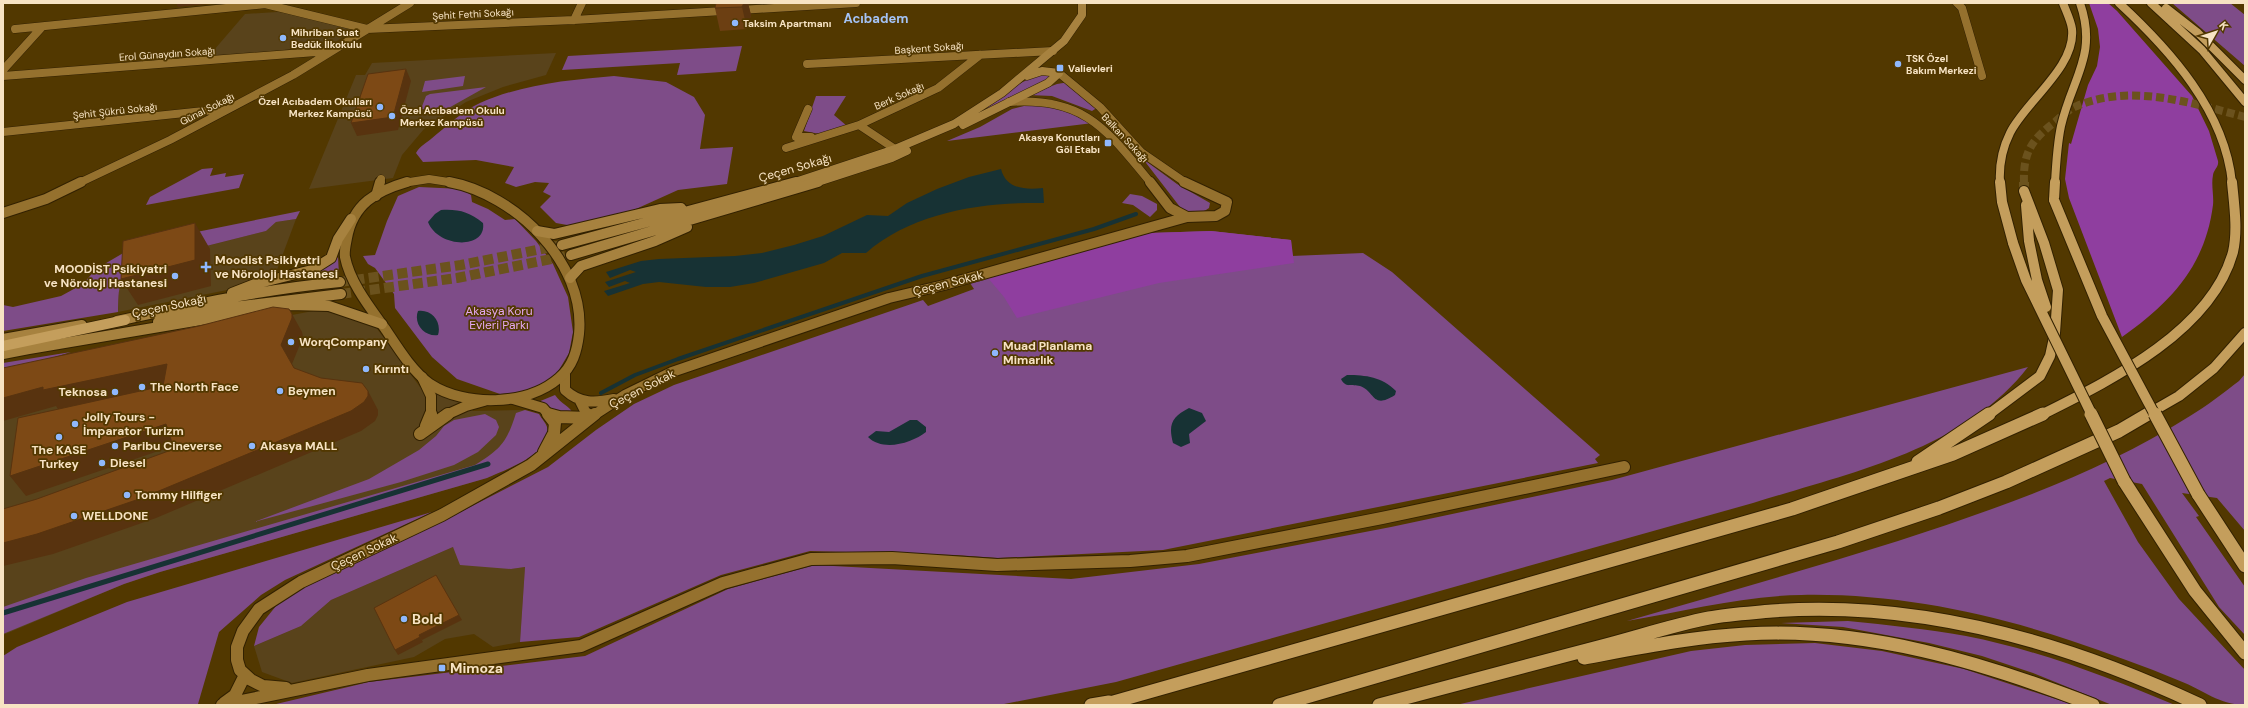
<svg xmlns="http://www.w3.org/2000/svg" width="2248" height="708" font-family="'DM Sans',sans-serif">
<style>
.built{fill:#59431b}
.green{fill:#7e4c88}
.forest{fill:#8f3e9f}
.water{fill:#173234}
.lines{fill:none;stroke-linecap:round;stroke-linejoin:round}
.stream-far1{stroke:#173234;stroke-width:4}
.stream{stroke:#173234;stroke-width:5}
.secondary-tunnel{stroke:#6b521d;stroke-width:10;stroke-dasharray:10 4.5;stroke-linecap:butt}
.trunk-tunnel-far1{stroke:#6b521d;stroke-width:8;stroke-dasharray:8 4;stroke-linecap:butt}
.trunk-tunnel{stroke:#6b521d;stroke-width:10;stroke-dasharray:10 5;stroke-linecap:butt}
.minor-far2-casing{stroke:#322100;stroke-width:9}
.minor-far1-casing{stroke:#322100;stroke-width:12}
.minor-casing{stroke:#322100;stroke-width:14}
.tertiary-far1-casing{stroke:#322100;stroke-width:9}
.tertiary-casing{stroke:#322100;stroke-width:12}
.secondary-far1-casing{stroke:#322100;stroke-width:9}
.secondary-casing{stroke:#322100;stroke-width:12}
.trunk-far2-casing{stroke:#322100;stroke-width:10}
.trunk-far1-casing{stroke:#322100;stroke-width:12}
.trunk-casing{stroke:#322100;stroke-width:15}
.minor-far2{stroke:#95712e;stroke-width:8}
.minor-far1{stroke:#95712e;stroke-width:10}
.minor{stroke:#95712e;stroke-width:12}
.tertiary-far1{stroke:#95712e;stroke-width:8}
.tertiary{stroke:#95712e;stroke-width:10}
.secondary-far1{stroke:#a7823f;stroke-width:8}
.secondary{stroke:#a7823f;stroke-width:10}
.trunk-far2{stroke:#c49e5c;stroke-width:8}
.trunk-far1{stroke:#c49e5c;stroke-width:10}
.trunk{stroke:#c49e5c;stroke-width:13}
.trunk-bridge-far1-casing{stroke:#322100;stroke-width:12;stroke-linecap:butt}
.trunk-bridge-casing{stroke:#322100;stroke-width:15;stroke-linecap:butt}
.trunk-bridge-far1{stroke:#c49e5c;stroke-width:10}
.trunk-bridge{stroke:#c49e5c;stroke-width:13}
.wall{fill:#6c3f12}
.shaded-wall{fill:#58330f}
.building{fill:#7d4915;stroke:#58330f}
.poi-dot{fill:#8fb8fd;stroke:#523800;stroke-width:1.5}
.labels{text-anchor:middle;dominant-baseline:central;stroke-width:3.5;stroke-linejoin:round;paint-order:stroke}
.far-street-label{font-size:10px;fill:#f7e3c3;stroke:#523800}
.far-poi-label{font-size:10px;font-weight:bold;fill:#f7e3c3;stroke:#523800;text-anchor:start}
.street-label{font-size:12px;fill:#f7e3c3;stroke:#523800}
.poi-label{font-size:12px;font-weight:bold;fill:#f7e3c3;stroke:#523800;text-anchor:start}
.park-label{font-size:12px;fill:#e5a9f1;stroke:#523800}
.far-district-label{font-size:13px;font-weight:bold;fill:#a4c3f6;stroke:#523800}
.near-poi-label{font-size:14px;font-weight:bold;fill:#f7e3c3;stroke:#523800;text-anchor:start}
</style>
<rect width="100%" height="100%" fill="#523800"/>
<path class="built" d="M277 12 291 13 353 30 330 46 208 57 245 14Z
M556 53 546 75 503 87 466 102 424 129 402 155 393 178 309 189 356 75H365L372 63Z
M296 219 275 275 253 279 227 290 118 312 119 285 128 271 139 263 266 231 276 222Z
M313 311H325L346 315 375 326 420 387 466 402 473 411 525 410 539 414 547 427 535 454 487 478 160 572 124 584 3 635V379L84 355Z
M453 547 511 569 525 567 520 642 493 647 474 634 445 639 414 657 292 683 262 672 254 646 301 626 331 600Z"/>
<path class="green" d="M2172 3H2230L2245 15V66Z
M742 46 736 71 677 75 680 63 562 70 568 56Z
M1043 74 1052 77 974 116C993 103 1020 79 1043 74Z
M465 76 463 86 422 92 425 81Z
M614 76 666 82 694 97 705 115 700 149 733 147 727 184 678 190 627 213 573 226 556 223 540 207 551 196 543 192 549 183 535 182 516 187 505 183 514 167 476 160 423 162 416 153C420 146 425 144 431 139 447 126 461 112 480 103 523 84 569 80 614 76Z
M1069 82 1095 107V109L1092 111 1052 96 1029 95 1057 84Z
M486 87 445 110 421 109 426 96 430 94Z
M816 96H846L834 115 847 126 820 134 804 131Z
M1028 105H1054L1093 123 947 141 980 127 1012 109Z
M1143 159 1177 184 1210 203 1209 208C1200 215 1188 215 1180 207Z
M213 168 210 176 226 173 225 177 244 174 239 188 146 205 150 197 202 169Z
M419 187 462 189 471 195 472 202 488 209 505 220 515 219 536 241 553 264 568 297 573 332 569 353 556 375 542 384 519 393 500 394 457 379 432 357 395 308 394 294 375 268 368 264 363 256 375 255 387 221 398 196Z
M1130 194 1142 196 1157 204V210L1150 217 1133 205 1122 203Z
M300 211 296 219 276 222 266 231 139 263C117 277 119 288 118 312L3 331V305L13 307 61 296 83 284 96 269 125 252 172 237Z
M1211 231 1291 240 1292 256 1363 253 1392 272 1600 455 1595 459 1598 463 1163 550 998 558 955 555 810 551 721 575 579 637 520 642 525 567 511 569 460 565 453 547 331 600 301 626 254 646 259 627 276 606 299 590 443 521 548 467 596 430 634 404 674 385 923 300 928 306 974 289 970 283 1150 233Z
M338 257 339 275 301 279 329 265Z
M71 352 3 373V363Z
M2028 367C1964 450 1849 473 1753 503L1116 682 999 705H272L369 682 585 656 728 589 815 565 1071 579 1199 564 1391 527 1612 480Z
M2245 374V531L2217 498 2182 493 2199 516 2196 517 2245 587V635L2219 607 2142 484 2110 478 2104 481 2138 542 2179 599 2245 670V705C2220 705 2203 690 2180 681 2144 666 2108 653 2072 641 1986 612 1892 593 1801 595 1743 596 1685 611 1627 621 1718 595 1808 569 1898 541 1999 508 2100 473 2190 416 2207 406 2223 393 2239 381Z
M555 395C561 404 570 406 574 415L555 412 548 406 538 402Z
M525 410 539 414C541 418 546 423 547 427 553 454 505 470 487 478L160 572 124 584 3 634V607L86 578 475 465C501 449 507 442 516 413Z
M485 414 496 420 499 427 496 435 478 452 454 465 401 482 254 522 369 479 419 450 436 436 444 426 454 420Z
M432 512 285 580 261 595 219 632 198 704 3 705V656L17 647 127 602Z
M1848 621C1888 625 1927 629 1966 636 2038 650 2107 677 2175 705H2112L2033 673 1982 656 1929 643 1843 627 1781 623Z
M1815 643 1882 651 1964 669 2074 705H1456L1691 651 1745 645Z"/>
<path class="forest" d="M2089 3H2108L2117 11 2192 96 2209 131 2218 161C2219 167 2214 169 2213 175 2211 185 2214 196 2213 205 2205 267 2170 303 2122 337L2069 198 2065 179 2069 143 2071 144 2088 85 2097 66 2100 47 2098 29Z
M1211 231 1291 240 1294 263 1159 283 1017 318 1004 297 988 278 1150 233Z"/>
<path class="water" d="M1001 169C1006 189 1025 190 1043 188L1044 203C983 202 913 212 866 253H842L824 263 754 283 730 287H706L659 282 643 284 608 296 604 291 630 283 625 281 609 287 605 282 636 272 630 270 610 278 606 272 641 261 659 259 735 256 762 253 794 245 823 236 867 215 888 216 907 203 937 189 969 177Z
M441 210C459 209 469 212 483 223 487 250 438 248 428 222L435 214Z
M418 311C432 309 442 322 438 335 425 337 413 324 418 311Z
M1347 375C1366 375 1382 377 1396 391L1395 395C1372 410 1375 391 1360 386 1352 384 1345 388 1341 379Z
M1189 408 1202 413 1206 421 1189 434 1190 443 1181 447 1173 443C1168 424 1172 417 1189 408Z
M910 420H917L926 427V432C912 443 883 452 868 437L876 431 889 432Z"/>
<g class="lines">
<path class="stream-far1" d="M601 393 635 375 678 359 922 276 1094 229 1136 214"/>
<path class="stream" d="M3 613 488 464"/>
<path class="secondary-tunnel" d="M340 282 461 265 562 245
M341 294 457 278 571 255"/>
<path class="trunk-tunnel-far1" d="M2024 183C2023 153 2031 140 2055 122 2062 116 2069 109 2077 106 2131 83 2192 103 2245 117"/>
<path class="trunk-tunnel" d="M2024 182V191"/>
<g class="minor-far2-casing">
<path id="minor-far2" d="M261 3 367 29 574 20 856 3
M1957 3 1962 8 1982 76
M574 20 582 3
M15 29 266 4
M807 64 1053 51
M3 70 42 27
M1059 73 1100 107 1141 152 1186 183
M3 76 329 51
M1009 102C1085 97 1106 129 1151 183
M808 109 796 137H811
M3 132 223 109
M786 148 859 125
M895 149 859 125 938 88 980 55
M79 183 170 140 293 75 410 3
M380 183 381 179"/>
</g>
<g class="minor-far1-casing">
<path id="minor-far1" d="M1150 182 1170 208 1187 217
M376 196 380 182
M3 213 46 199 81 182
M565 374V390C580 404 595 403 614 399
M422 377 431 396V415
M513 399 543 408 549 415
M580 401 587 415
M548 414 552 415
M446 415 466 406 484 401
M594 415 625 395 672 372 889 298 944 285 1187 217 1216 216 1225 211 1227 202 1184 182"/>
</g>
<g class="minor-casing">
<path id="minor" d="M548 414 559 417 589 418 587 414
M426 426 431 414
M420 434 448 414
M544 452 554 433 555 423 548 414
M286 688 263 686 251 680 240 670 237 660V647L243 631 259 609 301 582 442 515 531 465 595 414
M224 703 235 695 245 675
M222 705 368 675 581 646 723 583 811 559 892 558 997 565 1130 561 1187 556 1382 518 1624 467"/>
</g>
<g class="tertiary-far1-casing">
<path id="tertiary-far1" d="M403 183 429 179 455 183"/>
</g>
<g class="tertiary-casing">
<path id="tertiary" d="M407 182C376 191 353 204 347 238 346 244 344 251 345 257 350 283 371 309 386 330 398 348 412 371 430 384 465 407 527 406 559 378 573 366 577 351 579 334 586 263 515 194 449 182"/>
</g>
<g class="secondary-far1-casing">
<path id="secondary-far1" d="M1027 76 1042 71 1059 73
M963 125 1048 83 1059 73
M792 183 895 149 954 124 1002 93 1064 41 1082 15V3
M815 183 892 158 907 151"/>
</g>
<g class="secondary-casing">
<path id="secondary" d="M537 231 554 234 660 209 681 208
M562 245 796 182
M571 255 818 182
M570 278 581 266 655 241 687 227
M232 293 255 284 312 270 331 258 338 239 351 219
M117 321C191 305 265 289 340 282
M158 322 217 309 341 294
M3 339 82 325
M29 349 289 305 329 306 382 324
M3 354 34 348"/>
</g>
<g class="trunk-far2-casing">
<path id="trunk-far2" d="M2119 3C2170 50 2225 111 2232 183
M2151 3 2202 50 2245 102
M2166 8 2198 33 2245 80
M2000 183C1999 166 2002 149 2010 133 2025 102 2076 67 2072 29 2071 21 2066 11 2063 3
M2055 183C2056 164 2057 145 2061 126 2072 78 2098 55 2080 3"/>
</g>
<g class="trunk-far1-casing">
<path id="trunk-far1" d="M2000 182 2002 202 2013 243
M2054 200 2055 182
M2026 205 2029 241
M3 346 125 320
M1988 415 2040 376 2050 356 2055 333 2058 290 2044 243 2024 191
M2041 415C2109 381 2211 332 2233 252 2238 230 2234 204 2232 182
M2146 415 2179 396 2214 368 2245 333"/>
</g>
<g class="trunk-casing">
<path id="trunk" d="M1918 462 1989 414
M2124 481 2195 591 2245 653
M2198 494 2245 566
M1584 658C1638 648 1691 637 1746 634 1866 627 1982 662 2093 705
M1091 705 1109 702
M1103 705 1792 509 1953 454 2043 414
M1279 705 1838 542 1939 508 2006 482 2119 431 2148 414
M1379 705C1453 685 1527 666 1602 646 1637 637 1673 625 1709 618 1729 614 1751 613 1772 611 1921 600 2066 642 2200 705"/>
</g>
<use href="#minor-far2" class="minor-far2"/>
<use href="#minor-far1" class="minor-far1"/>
<use href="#minor" class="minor"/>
<use href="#tertiary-far1" class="tertiary-far1"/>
<use href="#tertiary" class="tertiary"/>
<use href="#secondary-far1" class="secondary-far1"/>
<use href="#secondary" class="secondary"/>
<use href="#trunk-far2" class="trunk-far2"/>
<use href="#trunk-far1" class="trunk-far1"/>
<use href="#trunk" class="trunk"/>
<g class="trunk-bridge-far1-casing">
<path id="trunk-bridge-far1" d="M2054 200 2102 316 2155 415
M2029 241 2037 280 2046 307
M2013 243 2026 280 2092 415"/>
</g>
<g class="trunk-bridge-casing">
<path id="trunk-bridge" d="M2091 414 2124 481
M2155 414 2198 494"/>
</g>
<use href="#trunk-bridge-far1" class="trunk-bridge-far1"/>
<use href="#trunk-bridge" class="trunk-bridge"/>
</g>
<path class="wall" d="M716 3H748L751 15 747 29 720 31 715 8Z"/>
<path class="shaded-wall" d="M176 3H212L208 4 178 7Z
M744 3H748L751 15 747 29 742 7Z
M406 69 411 81 398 130 357 136 351 123Z
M195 223 210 249 211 286 138 305 121 279Z
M292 314 302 332 303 337 292 364 281 345Z
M167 364 180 383 58 409 56 406 3 421V398L43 387Z
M368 391 378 410V415L375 421 361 431 156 518 53 554 3 566V543Z
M166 424 179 444 26 496 10 476Z
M459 615 462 620 422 640 419 635Z
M420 637 423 642 398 655 395 650Z"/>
<path class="building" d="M716 3H744L742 7 715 8Z
M406 69 393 117 351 123 368 74Z
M195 223V260L121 279 123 241Z
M273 307 289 309 292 314V318L281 345 294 368 321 378 362 383 368 391V396L364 402 351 411 142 498 37 534 3 543V509L37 499 174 449 166 424 10 476 18 418 163 386 167 364 43 390V387L3 398V368L199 326Z
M436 575 459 615 419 635 420 637 395 650 374 608Z"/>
<g class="poi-dot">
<circle cx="735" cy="23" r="4"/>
<circle cx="283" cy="38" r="4"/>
<circle cx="1898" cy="64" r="4"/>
<rect x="1056" y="64" width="8" height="8" rx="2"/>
<circle cx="380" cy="107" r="4"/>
<circle cx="392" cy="116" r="4"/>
<rect x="1104" y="139" width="8" height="8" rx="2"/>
<path d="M204 261h4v4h4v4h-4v4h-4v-4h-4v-4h4z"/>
<circle cx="175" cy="276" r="4"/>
<circle cx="291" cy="342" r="4"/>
<circle cx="995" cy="353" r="4"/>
<circle cx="366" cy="369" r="4"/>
<circle cx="142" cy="387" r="4"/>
<circle cx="280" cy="391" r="4"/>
<circle cx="115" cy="392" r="4"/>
<circle cx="75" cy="424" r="4"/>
<circle cx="59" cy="437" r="4"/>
<circle cx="115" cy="446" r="4"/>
<circle cx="252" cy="446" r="4"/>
<circle cx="102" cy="463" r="4"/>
<circle cx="127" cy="495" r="4"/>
<circle cx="74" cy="516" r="4"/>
<circle cx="404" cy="619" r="4"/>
<rect x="438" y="664" width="8" height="8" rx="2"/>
</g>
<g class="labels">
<g class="far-street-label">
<text transform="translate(473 14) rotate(-3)">Şehit Fethi Sokağı</text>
<text transform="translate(929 48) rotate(-4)">Başkent Sokağı</text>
<text transform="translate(167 54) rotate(-4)">Erol Günaydın Sokağı</text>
<text transform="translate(899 96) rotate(-24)">Berk Sokağı</text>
<text transform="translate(207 109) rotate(-27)">Günal Sokağı</text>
<text transform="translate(115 111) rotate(-6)">Şehit Şükrü Sokağı</text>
<text transform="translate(1125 138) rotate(47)">Balkan Sokağı</text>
</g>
<g class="far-poi-label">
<text x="743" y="23">Taksim Apartmanı</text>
<text x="291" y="32">Mihriban Suat<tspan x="291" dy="12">Bedük İlkokulu</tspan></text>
<text x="1906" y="58">TSK Özel<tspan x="1906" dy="12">Bakım Merkezi</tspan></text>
<text x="1068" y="68">Valievleri</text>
<text x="372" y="101" text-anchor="end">Özel Acıbadem Okulları<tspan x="372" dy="12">Merkez Kampüsü</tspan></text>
<text x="400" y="110">Özel Acıbadem Okulu<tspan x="400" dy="12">Merkez Kampüsü</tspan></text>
<text x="1100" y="137" text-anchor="end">Akasya Konutları<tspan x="1100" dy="12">Göl Etabı</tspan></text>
</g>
<g class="street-label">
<text transform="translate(795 168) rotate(-16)">Çeçen Sokağı</text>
<text transform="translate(948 283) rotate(-14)">Çeçen Sokak</text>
<text transform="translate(169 306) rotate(-12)">Çeçen Sokağı</text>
<text transform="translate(642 389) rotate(-27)">Çeçen Sokak</text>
<text transform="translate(364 552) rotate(-25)">Çeçen Sokak</text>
</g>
<g class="poi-label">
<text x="215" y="260">Moodist Psikiyatri<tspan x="215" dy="14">ve Nöroloji Hastanesi</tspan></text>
<text x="167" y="269" text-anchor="end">MOODİST Psikiyatri<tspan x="167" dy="14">ve Nöroloji Hastanesi</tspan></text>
<text x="299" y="342">WorqCompany</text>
<text x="1003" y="346">Muad Planlama<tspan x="1003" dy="14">Mimarlık</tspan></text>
<text x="374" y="369">Kırıntı</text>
<text x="150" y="387">The North Face</text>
<text x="288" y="391">Beymen</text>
<text x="107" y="392" text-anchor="end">Teknosa</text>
<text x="83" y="417">Jolly Tours -<tspan x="83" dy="14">İmparator Turizm</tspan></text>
<text x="123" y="446">Paribu Cineverse</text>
<text x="260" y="446">Akasya MALL</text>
<text x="59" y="450" text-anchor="middle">The KASE<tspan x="59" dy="14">Turkey</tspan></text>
<text x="110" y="463">Diesel</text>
<text x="135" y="495">Tommy Hilfiger</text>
<text x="82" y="516">WELLDONE</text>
</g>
<g class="park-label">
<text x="499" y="311">Akasya Koru<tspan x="499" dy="14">Evleri Parkı</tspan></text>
</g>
<g class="far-district-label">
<text x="876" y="18">Acıbadem</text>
</g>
<g class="near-poi-label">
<text x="412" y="619">Bold</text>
<text x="450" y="668">Mimoza</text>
</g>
</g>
<rect width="2248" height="708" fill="none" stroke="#f7e3c3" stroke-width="8"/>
<g transform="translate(2216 32) rotate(51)" stroke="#523800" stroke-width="3" paint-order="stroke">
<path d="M0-3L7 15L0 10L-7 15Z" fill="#f7e3c3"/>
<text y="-6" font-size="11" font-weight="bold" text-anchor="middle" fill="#f7e3c3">K</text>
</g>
</svg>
